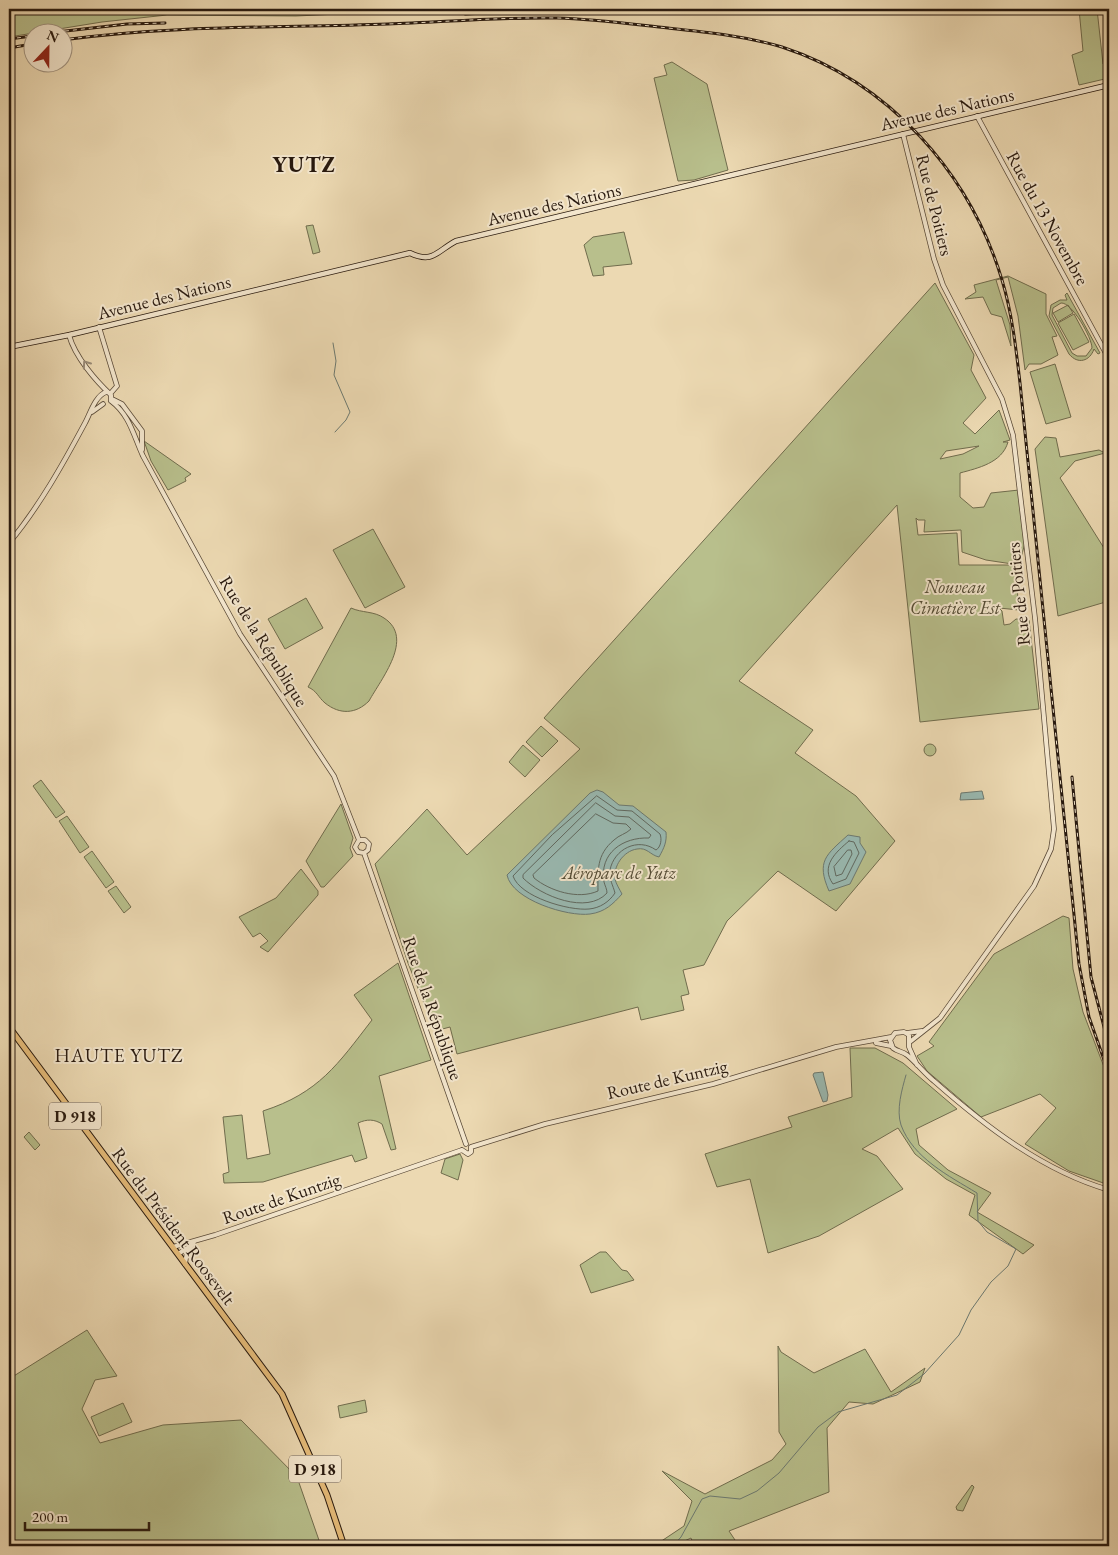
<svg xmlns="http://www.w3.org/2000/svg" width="1118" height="1555" font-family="'EB Garamond',serif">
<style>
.green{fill:#b8bf8c;stroke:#706c4d;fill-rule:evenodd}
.water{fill:#99b9b1;stroke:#6c7970}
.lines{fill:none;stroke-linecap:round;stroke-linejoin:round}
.shore{stroke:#606960;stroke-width:1}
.stream{stroke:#6c7970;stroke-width:1}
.tertiary-casing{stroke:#594937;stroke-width:5.5}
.secondary-casing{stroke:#28190e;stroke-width:6}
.primary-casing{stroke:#28190e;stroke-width:7}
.tertiary{stroke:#f3e6cd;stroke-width:4}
.secondary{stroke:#f3e6cd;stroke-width:4.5}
.primary{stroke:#e6bc79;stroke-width:5}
.rail-casing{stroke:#28190e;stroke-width:3}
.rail{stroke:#f3e6cd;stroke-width:1;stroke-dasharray:4;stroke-linecap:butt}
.oneway{stroke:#988a77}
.labels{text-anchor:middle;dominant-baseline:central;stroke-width:4;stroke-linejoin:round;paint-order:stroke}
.shield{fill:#f3e6cd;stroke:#655647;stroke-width:1}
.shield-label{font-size:16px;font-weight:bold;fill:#28190e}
.street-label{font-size:18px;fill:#28190e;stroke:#f3e6cd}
.park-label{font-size:18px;font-style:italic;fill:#534b34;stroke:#f3e6cd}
.neighbourhood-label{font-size:19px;letter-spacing:1px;fill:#28190e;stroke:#f3e6cd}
.district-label{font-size:22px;font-weight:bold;letter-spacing:1px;fill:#28190e;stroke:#f3e6cd}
</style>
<rect width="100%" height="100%" fill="#ecd9b2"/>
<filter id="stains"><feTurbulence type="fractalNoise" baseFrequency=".004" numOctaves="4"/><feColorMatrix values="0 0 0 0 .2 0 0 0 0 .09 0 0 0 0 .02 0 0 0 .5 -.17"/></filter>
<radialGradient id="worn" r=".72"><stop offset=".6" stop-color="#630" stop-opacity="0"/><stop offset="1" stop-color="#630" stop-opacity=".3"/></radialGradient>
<path class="green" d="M9 9H444L296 16 167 15 102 22 9 37Z
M1079 9H1097L1103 64H1109V78L1079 85 1072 55 1083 51Z
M672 62 707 84 728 170 694 180 678 181 654 78 667 75 664 65Z
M313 225 320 252 313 254 306 226Z
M624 232 632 264 603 267 604 275 593 276 584 245 593 237Z
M1008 276 1046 294V314L1057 336 1052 337 1058 355 1041 364H1029L1025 370 1018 316 1008 277 996 280 1010 325 1011 346 1002 317 991 314 983 297 965 299 976 292 974 285Z
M935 283 974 355 971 370 986 398 963 423 975 434 999 410 1010 440 1003 442H1008C1002 463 978 468 960 473V497L973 508 984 507 991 493 1019 490 1025 543 1019 565 986 560 962 552 961 530 924 532 925 520H918L916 518 918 535 957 533 959 565H1015L1019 610 999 608 1002 611 1004 625 1010 624 1016 619 1029 620 1039 709 920 722 897 505 739 681 813 730 795 753 856 796 895 841 836 911 778 871 727 921 704 965 683 970 689 994 681 996 684 1010 641 1020 638 1007 457 1054 450 1027 435 1031 408 963 375 864 427 809 467 855 580 749 544 718ZM979 446 963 454 940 459 946 451Z
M1067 293 1100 353 1098 354 1094 349C1090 361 1078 365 1069 354L1049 316 1051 305 1060 300H1067L1065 295ZM1061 303C1072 302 1092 338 1092 348L1086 356H1077L1072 353 1052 315 1053 308Z
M1068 305 1073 313 1058 322 1053 313Z
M1074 314 1089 342 1073 350 1058 323Z
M1055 364 1071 417 1046 424 1030 372Z
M1045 437 1056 438 1060 457 1099 450 1105 453 1075 461 1060 478 1109 556V601L1058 616 1035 449Z
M144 441 191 474 185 478 186 481 168 490 151 461Z
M373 529 405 587 365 608 333 550Z
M306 598 323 628 285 649 268 619Z
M351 608C362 613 374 611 384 618 415 638 381 679 369 701 356 714 340 715 325 703 318 697 317 691 308 687Z
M541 726 558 741 542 757 526 742Z
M924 750a6 6 0 1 1 12 0a6 6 0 1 1-12 0Z
M523 745 540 760 525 777 509 762Z
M41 780 65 812 56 818 33 786Z
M341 804 353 838 350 848 353 856 324 887H321L306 861Z
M67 816 89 847 80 853 59 821Z
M92 851 114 882 106 888 84 857Z
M301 869 318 891V895L268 952 260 947 268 941 260 933 253 937 239 917 276 898Z
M116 886 131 907 124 913 108 891Z
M1063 916 1069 918 1073 969 1083 1012 1109 1080V1185L1069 1171 1025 1144 1056 1108 1040 1094 981 1117 927 1071 917 1056 934 1046 929 1042 994 954Z
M398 963 431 1060 379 1076 396 1149 391 1150 382 1124C374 1119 367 1119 358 1123L367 1158 355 1162 352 1155 263 1182 224 1183 223 1174 229 1172 223 1117 242 1115 247 1159 270 1154 263 1111C319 1093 338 1064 372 1020L354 995Z
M850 1048H875L903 1063 957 1109 916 1129 919 1145 948 1170 991 1193 977 1212 1034 1245 1023 1254 969 1215 975 1195 946 1179 915 1154 898 1128 862 1149 877 1156 903 1189 819 1236 768 1253 750 1179 717 1187 705 1154 792 1127 788 1117 852 1097Z
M29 1132 40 1145 35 1150 24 1137Z
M460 1154 463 1160 458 1180 441 1173 445 1159Z
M600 1252H606L622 1270 627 1271 634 1280 591 1293 580 1265Z
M87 1330 117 1376 95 1380 82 1409 100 1443 163 1425 241 1420 297 1477 321 1546H9V1379Z
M778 1346 781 1352 814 1373 865 1349 891 1392 925 1368 920 1382 873 1404 849 1402 827 1428 829 1492 729 1531 739 1546H694L691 1538 674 1546H654L684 1526 692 1501 662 1471 705 1494 772 1460 786 1444 779 1432Z
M365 1400 367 1412 340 1418 338 1406Z
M123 1403 132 1422 99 1436 91 1417Z
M972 1485 974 1487 963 1511 957 1510 956 1507Z"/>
<path class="water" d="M597 790 603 792 619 805 633 806 666 832C667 842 664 848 659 857 650 855 647 847 637 849 623 851 613 867 615 879 616 884 620 890 622 894 613 904 605 912 590 914 568 917 512 900 507 875L590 793Z
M982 791 984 799 960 800 961 793Z
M848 835 860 837V843L866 852 850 884 829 891C816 861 826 855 848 835Z
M823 1072 828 1095 827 1101 823 1102 813 1075 814 1073Z"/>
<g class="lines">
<path class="shore" d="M597 796 617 810 632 811 660 834C662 839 661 847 656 850 638 837 614 849 610 870 609 880 613 885 615 893 609 902 600 908 589 909 569 911 520 897 513 876L552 835Z
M596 803 615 816 629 817 651 835 649 838C623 837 599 853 604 882 605 886 607 889 607 893 587 915 541 896 523 878V875Z
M596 814 613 823 626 824 631 829C626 834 619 835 614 840 596 855 598 871 598 891 578 900 550 891 534 878L533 875Z
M849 841 854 842 859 853 846 879 833 884C820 866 836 852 849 841Z
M848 850H851L852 854 842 874 836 876 834 867Z"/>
<path class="stream" d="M333 343 336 361 334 375 350 412 346 420 335 432
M673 1546 681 1537 702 1499 710 1496 740 1499 757 1491 779 1473 818 1427 838 1412 897 1395 924 1374 959 1335 971 1310 991 1282 1008 1266 1016 1249 987 1232 978 1221 977 1193C949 1176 913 1158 901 1125 896 1110 902 1089 906 1075"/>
<g class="tertiary-casing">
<path id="tertiary" d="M977 116 1109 359
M903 134 934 259 943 285 1002 399 1013 435 1035 618 1054 829 1051 849 1034 886 940 1018 911 1041
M99 327 117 386 110 394
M69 335C75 357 96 381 111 395V401
M112 399 122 404 142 431V450
M111 401C130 415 134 437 143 456L240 634 334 776 359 840
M92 412 103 404
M9 543C39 507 63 464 85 423 90 414 95 396 106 392
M359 840H365L369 844 368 850 364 853
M359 840 355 847 358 852 364 853
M364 853 466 1144
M907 1033 922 1031
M876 1043 891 1046
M917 1065 909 1047V1035L904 1032 895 1033 890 1040 893 1048C898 1052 902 1051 907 1055 916 1062 924 1073 934 1081 985 1126 1043 1171 1109 1190
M471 1147 545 1124 713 1084 836 1047 891 1037
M462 1150 468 1154 471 1152V1147
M173 1247 215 1235 462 1150
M178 1254 189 1247
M185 1264 187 1252 194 1242"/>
</g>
<g class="secondary-casing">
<path id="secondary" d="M9 347 69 335 410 253C433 264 437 251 456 241L1109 85"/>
</g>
<g class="primary-casing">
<path id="primary" d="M9 1027 282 1394 327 1495 344 1546"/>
</g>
<use href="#tertiary" class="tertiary"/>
<use href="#secondary" class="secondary"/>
<use href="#primary" class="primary"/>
<g class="rail-casing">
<path id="rail" d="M560 12 640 9
M465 14 568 9
M57 32 127 24 165 23
M9 39 32 36
M62 40C170 25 280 28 388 24 445 22 501 17 557 18 594 19 631 24 668 28 706 32 745 36 782 47 889 82 970 173 1002 280 1012 313 1016 348 1020 383L1079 964 1089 1017 1109 1074
M9 48 32 44
M1072 777 1091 977 1109 1046
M1109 963V996"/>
</g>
<use href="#rail" class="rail"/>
</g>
<defs><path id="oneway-chevron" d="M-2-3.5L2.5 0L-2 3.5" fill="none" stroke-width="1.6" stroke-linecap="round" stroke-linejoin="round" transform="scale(1.25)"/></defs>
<use class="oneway" href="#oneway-chevron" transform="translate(86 364) rotate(-125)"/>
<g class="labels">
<g class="shield">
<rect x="49" y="1102.5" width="52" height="27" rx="4"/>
<rect x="289" y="1455.5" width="52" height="27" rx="4"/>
</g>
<g class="shield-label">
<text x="75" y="1116">D 918</text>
<text x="315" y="1469">D 918</text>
</g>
<g class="street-label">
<text transform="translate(947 109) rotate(-13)">Avenue des Nations</text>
<text transform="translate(554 204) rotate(-13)">Avenue des Nations</text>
<text transform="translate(935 205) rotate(76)">Rue de Poitiers</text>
<text transform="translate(1048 218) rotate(61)">Rue du 13 Novembre</text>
<text transform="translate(164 297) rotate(-14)">Avenue des Nations</text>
<text transform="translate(1018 594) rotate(-96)">Rue de Poitiers</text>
<text transform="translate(264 641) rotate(58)">Rue de la République</text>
<text transform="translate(433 1008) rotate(71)">Rue de la République</text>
<text transform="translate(667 1079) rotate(-13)">Route de Kuntzig</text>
<text transform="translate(281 1198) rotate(-19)">Route de Kuntzig</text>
<text transform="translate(174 1226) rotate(53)">Rue du Président Roosevelt</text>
</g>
<g class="park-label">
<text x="955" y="586">Nouveau<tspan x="955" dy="21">Cimetière Est</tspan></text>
<text x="619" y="872">Aéroparc de Yutz</text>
</g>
<g class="neighbourhood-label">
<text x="119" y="1055">HAUTE YUTZ</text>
</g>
<g class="district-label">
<text x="304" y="164">YUTZ</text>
</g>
</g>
<rect width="1118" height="1555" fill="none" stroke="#ecd9b2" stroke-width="30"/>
<rect x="10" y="10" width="1098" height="1535" fill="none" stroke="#28190e" stroke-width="2.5"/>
<rect x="15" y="15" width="1088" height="1525" fill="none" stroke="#28190e"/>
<g transform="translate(48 48) rotate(22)"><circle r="24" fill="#f3e6cd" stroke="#a29481"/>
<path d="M0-4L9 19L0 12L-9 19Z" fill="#8f2418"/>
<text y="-8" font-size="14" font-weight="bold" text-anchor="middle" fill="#28190e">N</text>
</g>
<path d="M25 1522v8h124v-8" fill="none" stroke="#28190e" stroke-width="2.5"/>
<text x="32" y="1522" font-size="15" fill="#28190e" stroke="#f3e6cd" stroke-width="4" paint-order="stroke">200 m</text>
<rect width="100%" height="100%" filter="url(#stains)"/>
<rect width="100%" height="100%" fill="url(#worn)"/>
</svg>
